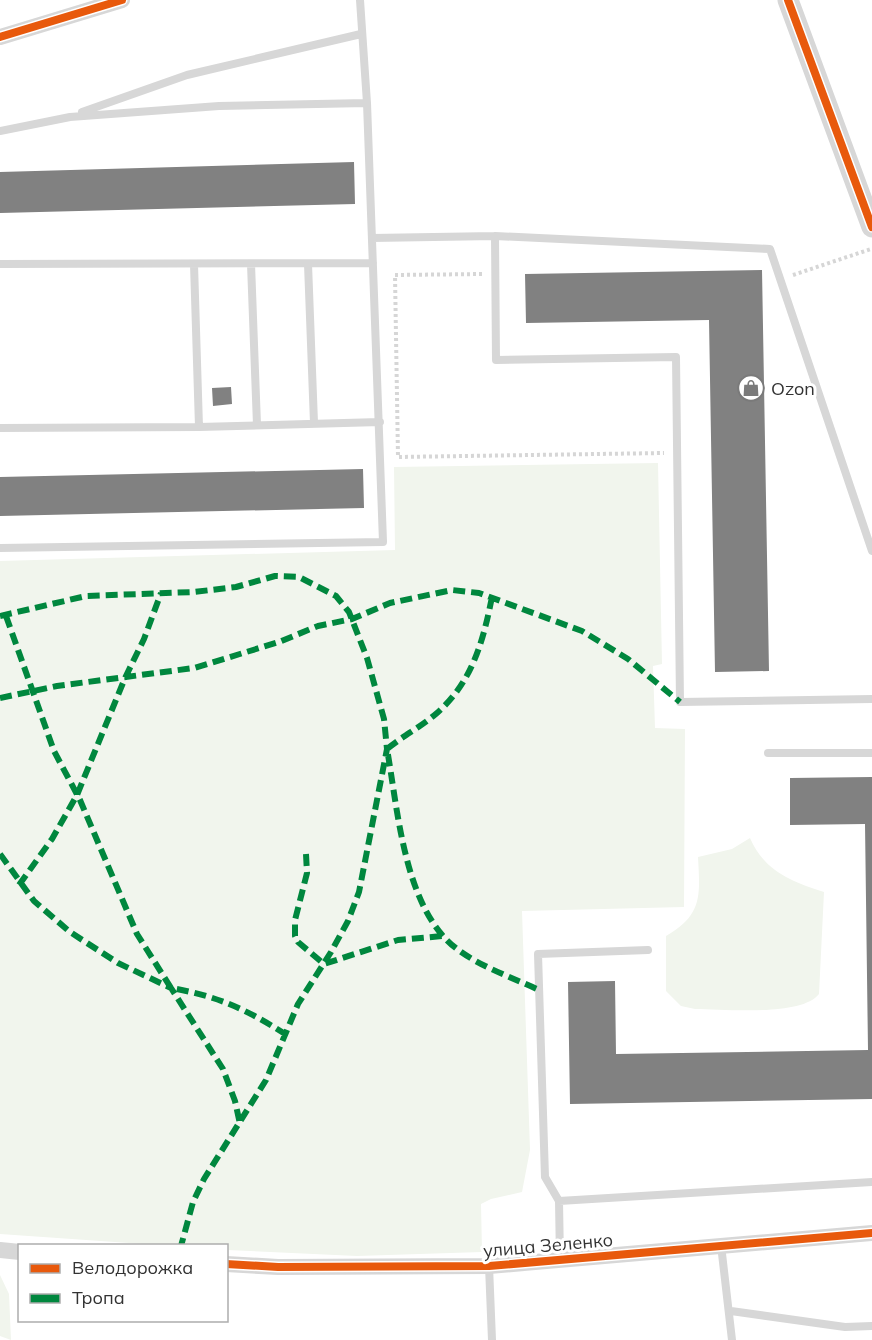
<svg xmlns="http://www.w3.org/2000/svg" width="872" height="1340" font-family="Mulish,sans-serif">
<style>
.green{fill:#f1f5ed}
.building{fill:#818181}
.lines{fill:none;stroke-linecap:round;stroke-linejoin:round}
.path{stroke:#d6d6d6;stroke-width:4;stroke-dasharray:3 3;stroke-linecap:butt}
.service{stroke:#d7d7d7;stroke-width:8}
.minor{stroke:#d7d7d7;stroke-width:16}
.tertiary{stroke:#d7d7d7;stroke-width:21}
.quiet{stroke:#00873e;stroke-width:6;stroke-dasharray:12 6;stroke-linecap:butt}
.cycleway-casing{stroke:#fff;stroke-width:11}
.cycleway{stroke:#e8590c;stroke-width:8}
.labels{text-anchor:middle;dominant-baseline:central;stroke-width:6;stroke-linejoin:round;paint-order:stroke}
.poi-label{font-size:18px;fill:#333;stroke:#fff;text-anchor:start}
.street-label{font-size:18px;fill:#333;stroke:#fff}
</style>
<rect width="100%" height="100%" fill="#fff"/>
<path class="green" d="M658 463 662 664 653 666 655 728 685 729 684 907 522 911 530 1150 522 1192 491 1199 481 1204 482 1252 357 1256 227 1250 226 1246 158 1245 0 1234V561L395 550 394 467Z
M750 838C764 871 792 882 824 892L819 994C801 1017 725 1009 695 1009L681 1006 666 991V936C703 915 700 895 698 857L732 849Z
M0 1275 9 1294 11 1340 0 1336Z"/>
<path class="building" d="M354 162 355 204 0 213V172Z
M762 270 769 671 715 672 709 320 526 323 525 274Z
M231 387 232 404 213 406 212 388Z
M363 469 364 508 0 516V477Z
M872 777V1099L570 1104 568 982 615 981 616 1054 868 1050 865 824 790 825V778Z"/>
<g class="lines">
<path class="path" d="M482 274 395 275 398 457 664 453
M793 275 871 249"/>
<path class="service" d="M82 112 187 75 361 34
M0 131 70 117 219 106 367 103
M495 236 770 249 872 551
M372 238 495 236 496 360 676 357 680 702 872 699
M0 264 373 263
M194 264 199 427
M251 264 257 425
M308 264 314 423
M0 428 199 427 380 422
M0 548 383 542 367 103 360 0
M768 753H872
M559 1201 872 1182
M721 1245 732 1340
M560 1260 559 1201 545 1177 538 954 648 950
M489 1266 492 1340
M731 1311 845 1327 872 1326"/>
<path class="minor" d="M0 37 122 0
M0 1250 20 1252
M226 1264 278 1267 489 1266 872 1233"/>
<path class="tertiary" d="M788 0 872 227"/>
<path class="quiet" d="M492 597C483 642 472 682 437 713 422 726 403 736 387 749 398 810 404 909 457 949 481 967 511 977 539 990
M0 616 86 596 194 592 236 587 275 576 299 577 336 596 349 612 367 658 384 719 387 749 359 892 348 921 331 952 298 1004 266 1080 204 1179 193 1202 181 1246
M6 616 54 751 80 800 137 934 171 988C217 996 246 1009 285 1034
M0 698 57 686 194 668 279 642 318 626 352 619 390 603 452 590 479 593 582 631 628 659 680 702
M0 854 34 901 70 932 118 963 171 988 223 1069 235 1101 240 1124
M306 854 307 873 295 920V936L298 942 324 964 398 940 443 936
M19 885 52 839 77 795 125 678 144 639 161 593"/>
<g class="cycleway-casing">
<path id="cycleway" d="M788 0 872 227
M0 37 122 0
M226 1264 278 1267 489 1266 872 1233"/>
</g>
<use href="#cycleway" class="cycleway"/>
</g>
<defs>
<g id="shop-ring" transform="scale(1.35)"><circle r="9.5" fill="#fff" stroke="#7a7a7a" stroke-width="1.5"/><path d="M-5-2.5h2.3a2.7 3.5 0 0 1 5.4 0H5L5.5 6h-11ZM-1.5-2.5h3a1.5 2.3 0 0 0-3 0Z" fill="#7a7a7a"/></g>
</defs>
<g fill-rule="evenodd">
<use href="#shop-ring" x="751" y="388"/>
</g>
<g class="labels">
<g class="poi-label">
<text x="771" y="388">Ozon</text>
</g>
<g class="street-label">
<text transform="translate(548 1245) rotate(-5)">улица Зеленко</text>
</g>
</g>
<rect x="18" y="1244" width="210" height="78" fill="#ffffff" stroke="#adadad" stroke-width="1.5"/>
<rect x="30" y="1264" width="30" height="9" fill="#e8590c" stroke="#adadad" stroke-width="1.5"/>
<text x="72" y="1274" font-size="18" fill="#333333">Велодорожка</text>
<rect x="30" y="1294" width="30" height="9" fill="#00873e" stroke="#adadad" stroke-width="1.5"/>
<text x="72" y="1304" font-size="18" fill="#333333">Тропа</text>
</svg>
